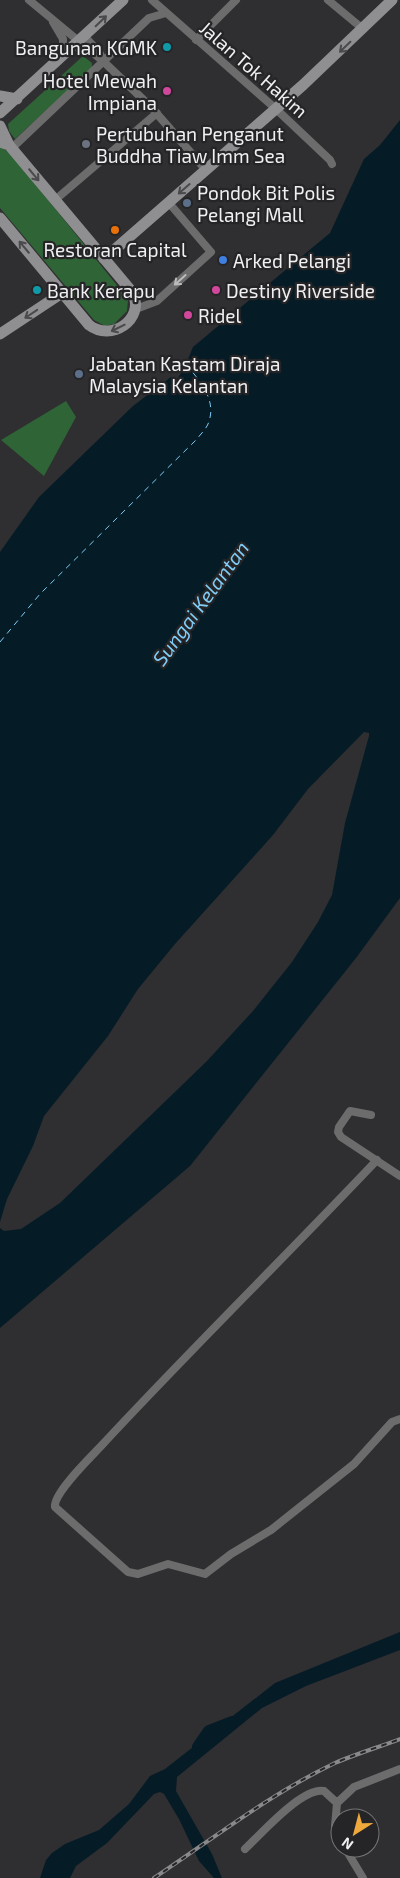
<svg xmlns="http://www.w3.org/2000/svg" width="400" height="1878" font-family="'Exo 2',sans-serif">
<style>
.green{fill:#2f6437}
.water{fill:#051c27}
.lines{fill:none;stroke-linecap:round;stroke-linejoin:round}
.river{stroke:#051c27;stroke-width:12}
.ferry{stroke:#7fcdf7;stroke-width:1;stroke-dasharray:6 5;stroke-linecap:butt}
.street{stroke:#6c6c6d;stroke-width:8}
.secondary{stroke:#8f8e90;stroke-width:11}
.rail-casing{stroke:#89888a;stroke-width:4}
.rail{stroke:#252426;stroke-width:2;stroke-dasharray:5.5;stroke-linecap:butt}
.oneway{stroke:#4a494b}
.oneway2{stroke:#bbbbbc}
.culture-dot{fill:#0f9aa8;stroke:#252426;stroke-width:2}
.hotel-dot{fill:#d1479c;stroke:#252426;stroke-width:2}
.worship-dot{fill:#6b7280;stroke:#252426;stroke-width:2}
.service-dot{fill:#5c6f8a;stroke:#252426;stroke-width:2}
.food-dot{fill:#e8710a;stroke:#252426;stroke-width:2}
.shop-dot{fill:#3f7fe0;stroke:#252426;stroke-width:2}
.labels{text-anchor:middle;dominant-baseline:central;stroke-width:4.5;stroke-linejoin:round;paint-order:stroke}
.poi-label{font-size:19px;fill:#f0eff1;stroke:#252426;text-anchor:start}
.street-label{font-size:19px;fill:#f0eff1;stroke:#252426}
.water-label{font-size:20px;font-style:italic;fill:#7fcdf7;stroke:#252426}
</style>
<rect width="100%" height="100%" fill="#2f2e30"/>
<path class="green" d="M83 56 92 63V68L15 139 9 131 8 124Z
M0 146 11 154 124 294 128 300 127 311 114 324 105 326 94 320 0 208Z
M66 401 76 417 44 476 1 440Z"/>
<path class="water" d="M400 120V898L356 958 190 1166 0 1328V1228L4 1231 21 1229 60 1203 207 1061 253 1011 292 962 318 922 332 895 345 823 369 736V733L364 732 308 789 273 835 175 944 138 989 108 1036 44 1116 33 1146 7 1199 0 1222V552L39 497 133 406 171 377 175 381C182 375 189 357 193 347L330 233 364 159 380 145Z
M400 1632V1650L306 1686 262 1708 177 1777 176 1791 212 1854 222 1878H214L199 1861 179 1819 164 1794 160 1792 154 1794 107 1843 76 1866 70 1878H40L46 1860 52 1853 65 1844 99 1830 129 1804 150 1776 165 1769 275 1683Z"/>
<g class="lines">
<path class="river" d="M198 1747 209 1731 232 1722"/>
<path class="ferry" d="M0 642 40 594 196 440C200 435 206 429 208 424 218 400 199 380 185 363"/>
<path class="street" d="M29 0 104 62 151 107 206 170
M152 0 276 109 330 160 332 164
M328 0 363 29
M53 22 63 39V55
M85 37 99 52 104 62
M196 40 236 0
M12 148 149 18 166 13
M55 200 157 113
M136 309 157 301 211 252 169 203
M371 1115 350 1111 339 1127 338 1132 341 1137 400 1176
M377 1160C286 1256 192 1348 102 1445 92 1456 53 1493 55 1507L128 1572 138 1574 168 1564 205 1574 231 1554 271 1530 354 1464 392 1422 400 1419
M340 1837 335 1826 337 1803 354 1787 400 1769
M345 1848 363 1878
M245 1849C261 1834 302 1787 324 1791L337 1803"/>
<path class="secondary" d="M0 96 17 99
M0 113 123 0
M0 126 9 145
M0 142 9 145 133 293C145 320 111 342 89 325L0 218
M104 259 303 85 392 0
M0 334 62 293"/>
<g class="rail-casing">
<path id="rail" d="M154 1878C214 1838 270 1794 335 1763 356 1754 379 1747 400 1739"/>
</g>
<use href="#rail" class="rail"/>
</g>
<defs><path id="oneway-shaft" d="M-6 0H5M1.5-3L5.5 0L1.5 3" fill="none" stroke-width="1.6" stroke-linecap="round" stroke-linejoin="round" transform="scale(1.25)"/></defs>
<g class="oneway">
<use href="#oneway-shaft" transform="translate(101 21) rotate(-44)"/>
<use href="#oneway-shaft" transform="translate(345 47) rotate(136)"/>
<use href="#oneway-shaft" transform="translate(34 175) rotate(50)"/>
<use href="#oneway-shaft" transform="translate(184 189) rotate(139)"/>
<use href="#oneway-shaft" transform="translate(24 247) rotate(-130)"/>
<use href="#oneway-shaft" transform="translate(31 314) rotate(146)"/>
<use href="#oneway-shaft" transform="translate(118 328) rotate(154)"/>
</g>
<use class="oneway2" href="#oneway-shaft" transform="translate(180 280) rotate(138)"/>
<g class="culture-dot">
<circle cx="167" cy="47" r="5"/>
<circle cx="37" cy="290" r="5"/>
</g>
<g class="hotel-dot">
<circle cx="167" cy="91" r="5"/>
<circle cx="216" cy="290" r="5"/>
<circle cx="188" cy="315" r="5"/>
</g>
<circle class="worship-dot" cx="86" cy="144" r="5"/>
<g class="service-dot">
<circle cx="187" cy="203" r="5"/>
<circle cx="79" cy="374" r="5"/>
</g>
<circle class="food-dot" cx="115" cy="230" r="5"/>
<circle class="shop-dot" cx="223" cy="260" r="5"/>
<g class="labels">
<g class="poi-label">
<text x="157" y="47" text-anchor="end">Bangunan KGMK</text>
<text x="157" y="80" text-anchor="end">Hotel Mewah<tspan x="157" dy="22">Impiana</tspan></text>
<text x="96" y="133">Pertubuhan Penganut<tspan x="96" dy="22">Buddha Tiaw Imm Sea</tspan></text>
<text x="197" y="192">Pondok Bit Polis<tspan x="197" dy="22">Pelangi Mall</tspan></text>
<text x="115" y="249" text-anchor="middle">Restoran Capital</text>
<text x="233" y="260">Arked Pelangi</text>
<text x="47" y="290">Bank Kerapu</text>
<text x="226" y="290">Destiny Riverside</text>
<text x="198" y="315">Ridel</text>
<text x="89" y="363">Jabatan Kastam Diraja<tspan x="89" dy="22">Malaysia Kelantan</tspan></text>
</g>
<g class="street-label">
<text transform="translate(254 69) rotate(41)">Jalan Tok Hakim</text>
</g>
<g class="water-label">
<text transform="translate(200 603) rotate(-54)">Sungai Kelantan</text>
</g>
</g>
<g transform="translate(355 1833) rotate(216)"><circle r="24" fill="#252426" stroke="#767577"/>
<path d="M0-4L9 19L0 12L-9 19Z" fill="#eea83c"/>
<text y="-8" font-size="14" font-weight="bold" text-anchor="middle" fill="#f0eff1">N</text>
</g>
</svg>
